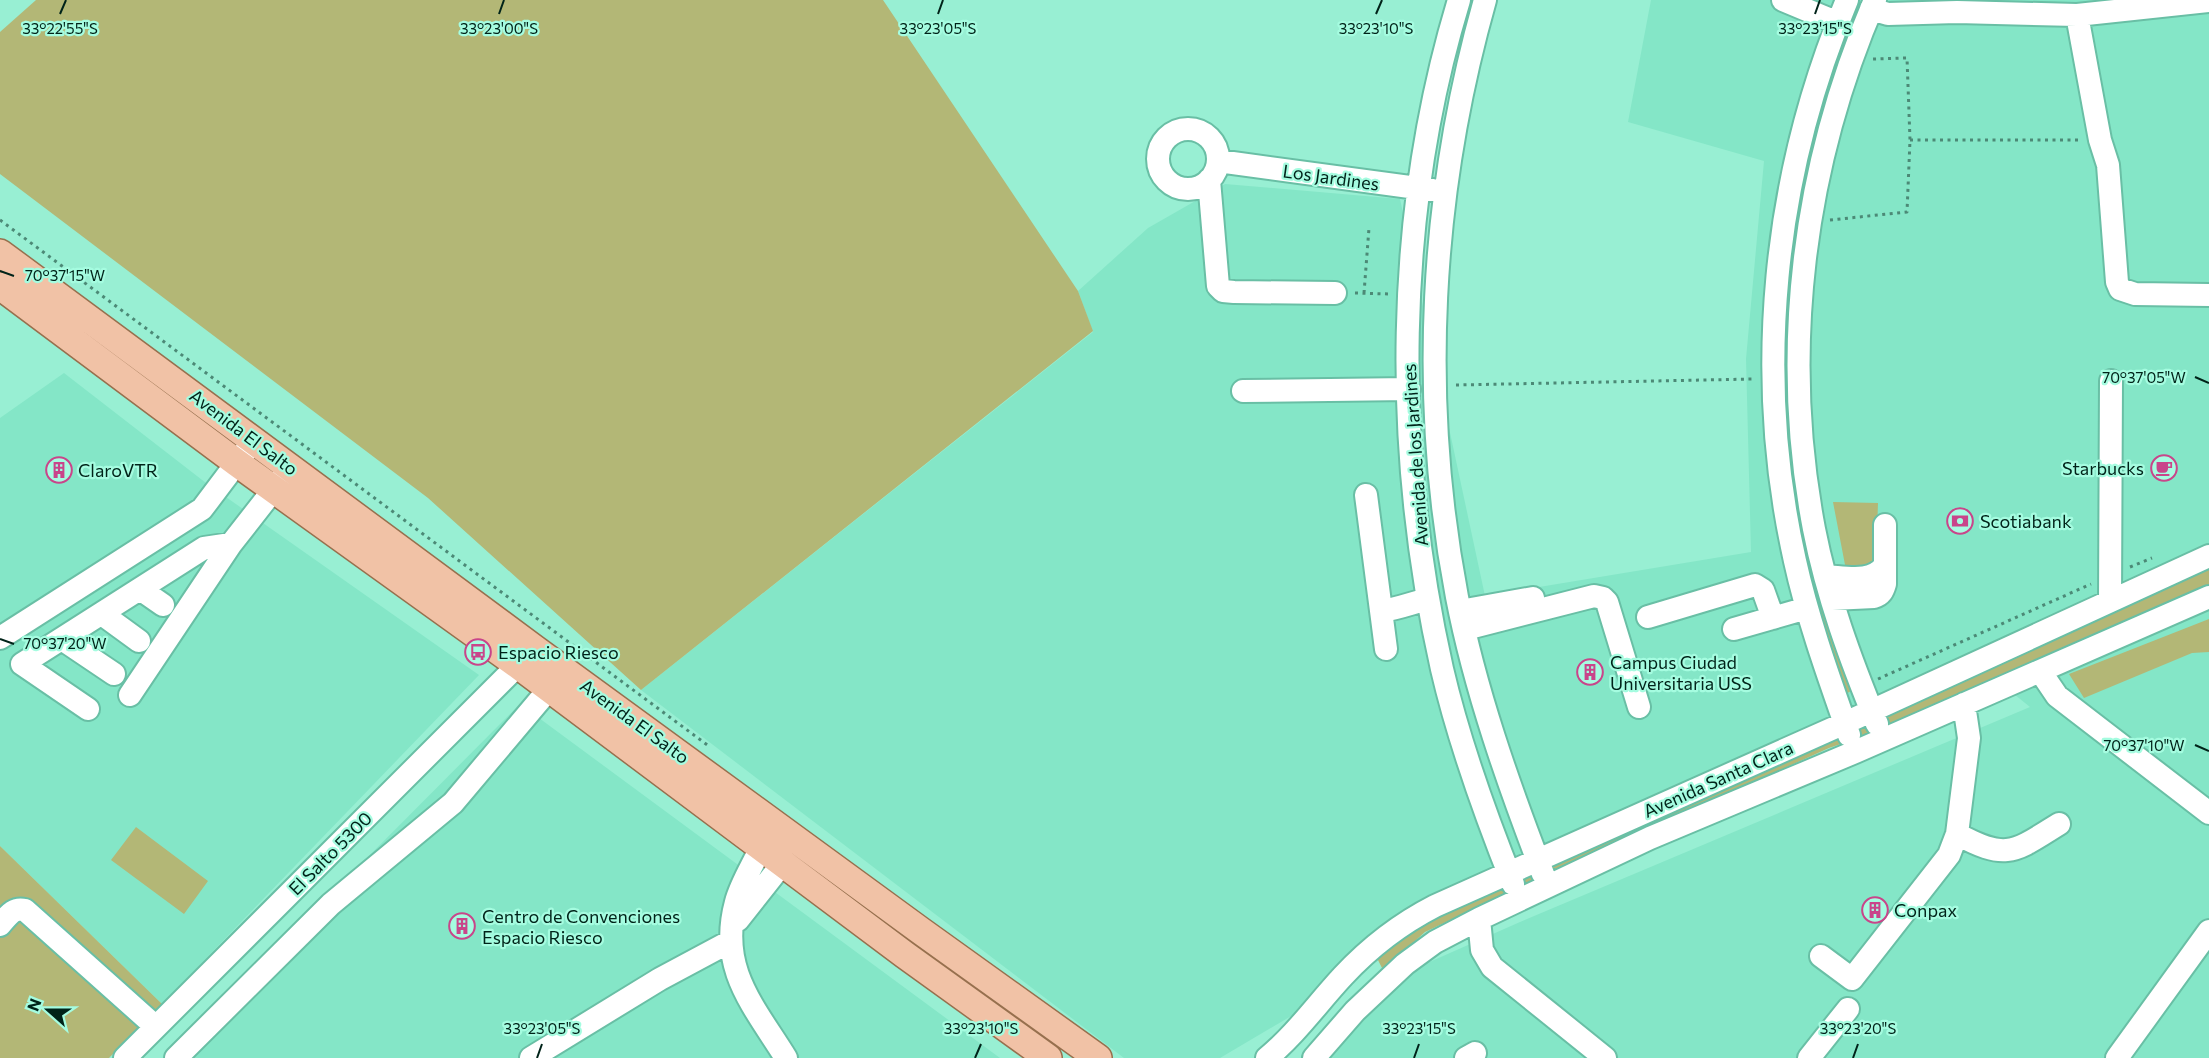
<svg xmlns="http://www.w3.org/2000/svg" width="2209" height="1058" font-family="Commissioner,sans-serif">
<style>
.built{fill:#84e6c7}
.green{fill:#b3b776}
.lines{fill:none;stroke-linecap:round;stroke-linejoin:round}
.minor-casing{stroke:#69bfa5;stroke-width:26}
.major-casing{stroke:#97704e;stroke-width:30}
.path{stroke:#4c8976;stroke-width:3;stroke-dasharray:3 4.5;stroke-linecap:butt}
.minor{stroke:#fff;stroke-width:22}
.major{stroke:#f1c2a6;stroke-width:27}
.ticks{fill:none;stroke:#002319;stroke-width:2}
.labels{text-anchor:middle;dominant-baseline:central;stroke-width:4.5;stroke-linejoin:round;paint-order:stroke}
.street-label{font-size:18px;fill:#002319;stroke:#a5fce0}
.poi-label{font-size:18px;fill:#002319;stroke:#a5fce0;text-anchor:start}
.ticks-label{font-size:15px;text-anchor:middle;fill:#002319;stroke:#a5fce0;stroke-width:4.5;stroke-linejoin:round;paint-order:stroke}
</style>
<rect width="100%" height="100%" fill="#98efd3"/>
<path class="built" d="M1651 0H2209V1058H1324L1360 1019 1416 968 1520 922 2030 707 1967 656 1435 895 1298 1012 1220 1058H1124L641 690 1093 332 1078 291 1148 228 1225 184 1400 199 1485 596 1751 552 1746 359 1764 161 1628 122Z
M64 373 206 483 479 675 162 1004 0 846V418Z
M520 704 1000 1058H168Z"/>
<path class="green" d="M36 0H883L1078 291 1093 331 641 690 428 498 0 174V32Z
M1847 23 1854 25 1791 319H1784L1789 254 1811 135Z
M1783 357H1789L1822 605 1851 691 1844 695 1811 592 1788 460Z
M1833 502 1878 503 1876 562 1870 568 1846 570Z
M2209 569V587L1893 726 1829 748 1499 897 1425 932 1383 970 1376 956 1404 935 1437 916 2044 640Z
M2209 619V652L2192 653 2084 698 2069 674Z
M136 827 208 881 184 914 111 860Z
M0 846 162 1004 109 1058H0Z"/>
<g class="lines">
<g class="minor-casing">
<path id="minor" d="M1459 0C1394 214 1393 451 1442 669 1459 742 1485 814 1513 884
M1485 0C1430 194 1419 399 1457 597 1475 690 1509 786 1543 874
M1783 0 1838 23
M1847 0C1773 176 1753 374 1795 561 1808 620 1829 678 1849 735
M1875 0C1803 166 1780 351 1814 529 1827 596 1851 661 1877 724
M1871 9 1888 14 1957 12 2077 15 2209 1
M2077 15 2100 140 2108 165 2117 282 2120 289 2135 294 2209 295
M1158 159a30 30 0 1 1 60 0a30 30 0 1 1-60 0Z
M1218 161 1432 190
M1209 180 1218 286 1223 291 1234 292 1335 293
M1243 391 1409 389
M1366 495 1386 649
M1825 576C1846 577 1872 584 1885 565
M140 589 163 605
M1832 599 1874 597C1881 595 1883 591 1885 584V525
M2110 601 2111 381
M1381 611C1397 609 1412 603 1428 599
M1460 611 1533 598
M102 614 139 641
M1648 617 1755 585 1763 590 1773 618
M1465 629 1594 596 1603 598 1607 602 1639 707
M1734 629 1807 608
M0 638 202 509 254 440
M62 639 114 674
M2040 671 2057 696 2209 813
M130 695 231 544 285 475
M88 709 22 664 204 548 231 544
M1957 834C2007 861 2014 852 2059 824
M761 847C753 865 741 883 736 902 718 968 753 1005 786 1058
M1479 919 1482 950 1492 967 1605 1058
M738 920 783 863
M0 925C8 916 13 907 25 910L156 1027
M1821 956 1852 979 1949 855 1957 834 1969 738 1964 704
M125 1058 529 654
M176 1058 331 904 453 803 560 676
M531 1058 660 979 731 941
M1267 1058C1296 1034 1317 1004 1343 976 1370 947 1400 924 1435 906L1845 723 2209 556
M1314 1058 1355 1011 1405 964 1435 942 1479 919 1650 838 1855 752 2209 597
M1466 1058 1475 1053
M1809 1058 1848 1009
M2117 1058 2209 931"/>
</g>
<g class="major-casing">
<path id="major" d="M0 253 535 649 921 931 1098 1058
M0 286 237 463 518 665 905 955 1048 1058"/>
</g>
<path class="path" d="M1910 140H2080
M0 220 710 747
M1830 220 1907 212 1910 140 1907 58 1872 59
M1355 293 1390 294
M1364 293 1369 228
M1456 385 1754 379
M2130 567 2152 558
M1878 679 2091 584"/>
<use href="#minor" class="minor"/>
<use href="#major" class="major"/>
</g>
<path class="ticks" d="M60 14 66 0M499 14 504 0M938 14 943 0M1376 14 1382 0M1815 14 1820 0M0 271 14 276M2195 377 2209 383M0 639 14 644M2195 745 2209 751M537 1058 542 1044M975 1058 981 1044M1414 1058 1419 1044M1853 1058 1858 1044"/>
<defs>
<g id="cafe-ring" transform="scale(1.35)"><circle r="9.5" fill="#a5fce0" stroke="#c9458a" stroke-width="1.5"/><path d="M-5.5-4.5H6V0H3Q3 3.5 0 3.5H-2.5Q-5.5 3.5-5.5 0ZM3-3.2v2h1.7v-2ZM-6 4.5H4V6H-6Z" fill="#c9458a"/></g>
<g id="building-ring" transform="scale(1.35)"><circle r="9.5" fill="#a5fce0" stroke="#c9458a" stroke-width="1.5"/><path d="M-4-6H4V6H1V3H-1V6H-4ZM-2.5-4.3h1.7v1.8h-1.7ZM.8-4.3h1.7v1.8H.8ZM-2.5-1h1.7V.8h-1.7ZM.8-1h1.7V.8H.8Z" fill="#c9458a"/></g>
<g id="bank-ring" transform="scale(1.35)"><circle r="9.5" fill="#a5fce0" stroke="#c9458a" stroke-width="1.5"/><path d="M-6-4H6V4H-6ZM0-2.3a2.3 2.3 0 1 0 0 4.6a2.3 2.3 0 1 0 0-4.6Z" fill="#c9458a"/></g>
<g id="bus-ring" transform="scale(1.35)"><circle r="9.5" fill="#a5fce0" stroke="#c9458a" stroke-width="1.5"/><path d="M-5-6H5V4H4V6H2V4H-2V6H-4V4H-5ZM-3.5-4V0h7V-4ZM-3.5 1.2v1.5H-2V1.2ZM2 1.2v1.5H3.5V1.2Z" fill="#c9458a"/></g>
</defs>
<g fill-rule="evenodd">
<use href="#cafe-ring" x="2164" y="468"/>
<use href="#building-ring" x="59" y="470"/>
<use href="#bank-ring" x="1960" y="521"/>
<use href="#bus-ring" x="478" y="652"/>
<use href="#building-ring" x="1590" y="672"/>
<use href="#building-ring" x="1875" y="910"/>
<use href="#building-ring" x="462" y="926"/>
</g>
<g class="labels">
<g class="street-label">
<text transform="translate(1331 177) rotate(8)">Los Jardines</text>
<text transform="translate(244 432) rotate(37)">Avenida El Salto</text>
<text transform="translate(1415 455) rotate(-94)">Avenida de los Jardines</text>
<text transform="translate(635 721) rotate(36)">Avenida El Salto</text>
<text transform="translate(1718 779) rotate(-24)">Avenida Santa Clara</text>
<text transform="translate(330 853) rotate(-45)">El Salto 5300</text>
</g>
<g class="poi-label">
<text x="2144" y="468" text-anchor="end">Starbucks</text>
<text x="78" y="470">ClaroVTR</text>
<text x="1980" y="521">Scotiabank</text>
<text x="498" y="652">Espacio Riesco</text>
<text x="1610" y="662">Campus Ciudad<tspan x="1610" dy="21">Universitaria USS</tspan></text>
<text x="1894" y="910">Conpax</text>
<text x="482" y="916">Centro de Convenciones<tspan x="482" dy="21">Espacio Riesco</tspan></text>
</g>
</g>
<g class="ticks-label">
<text x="499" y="34">33°23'00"S</text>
<text x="938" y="34">33°23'05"S</text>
<text x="1376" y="34">33°23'10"S</text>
<text x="1815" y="34">33°23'15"S</text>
<text x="60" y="34">33°22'55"S</text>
<text x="65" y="281">70°37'15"W</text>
<text x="2144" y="383">70°37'05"W</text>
<text x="65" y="649">70°37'20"W</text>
<text x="2144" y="751">70°37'10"W</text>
<text x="542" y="1034">33°23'05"S</text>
<text x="981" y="1034">33°23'10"S</text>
<text x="1419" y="1034">33°23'15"S</text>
<text x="1858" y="1034">33°23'20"S</text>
</g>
<g transform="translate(48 1010) rotate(291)" stroke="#a5fce0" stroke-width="4.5" paint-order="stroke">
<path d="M0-4.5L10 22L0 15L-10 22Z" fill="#002319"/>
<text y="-9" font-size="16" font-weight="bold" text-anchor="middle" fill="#002319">N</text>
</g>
</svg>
